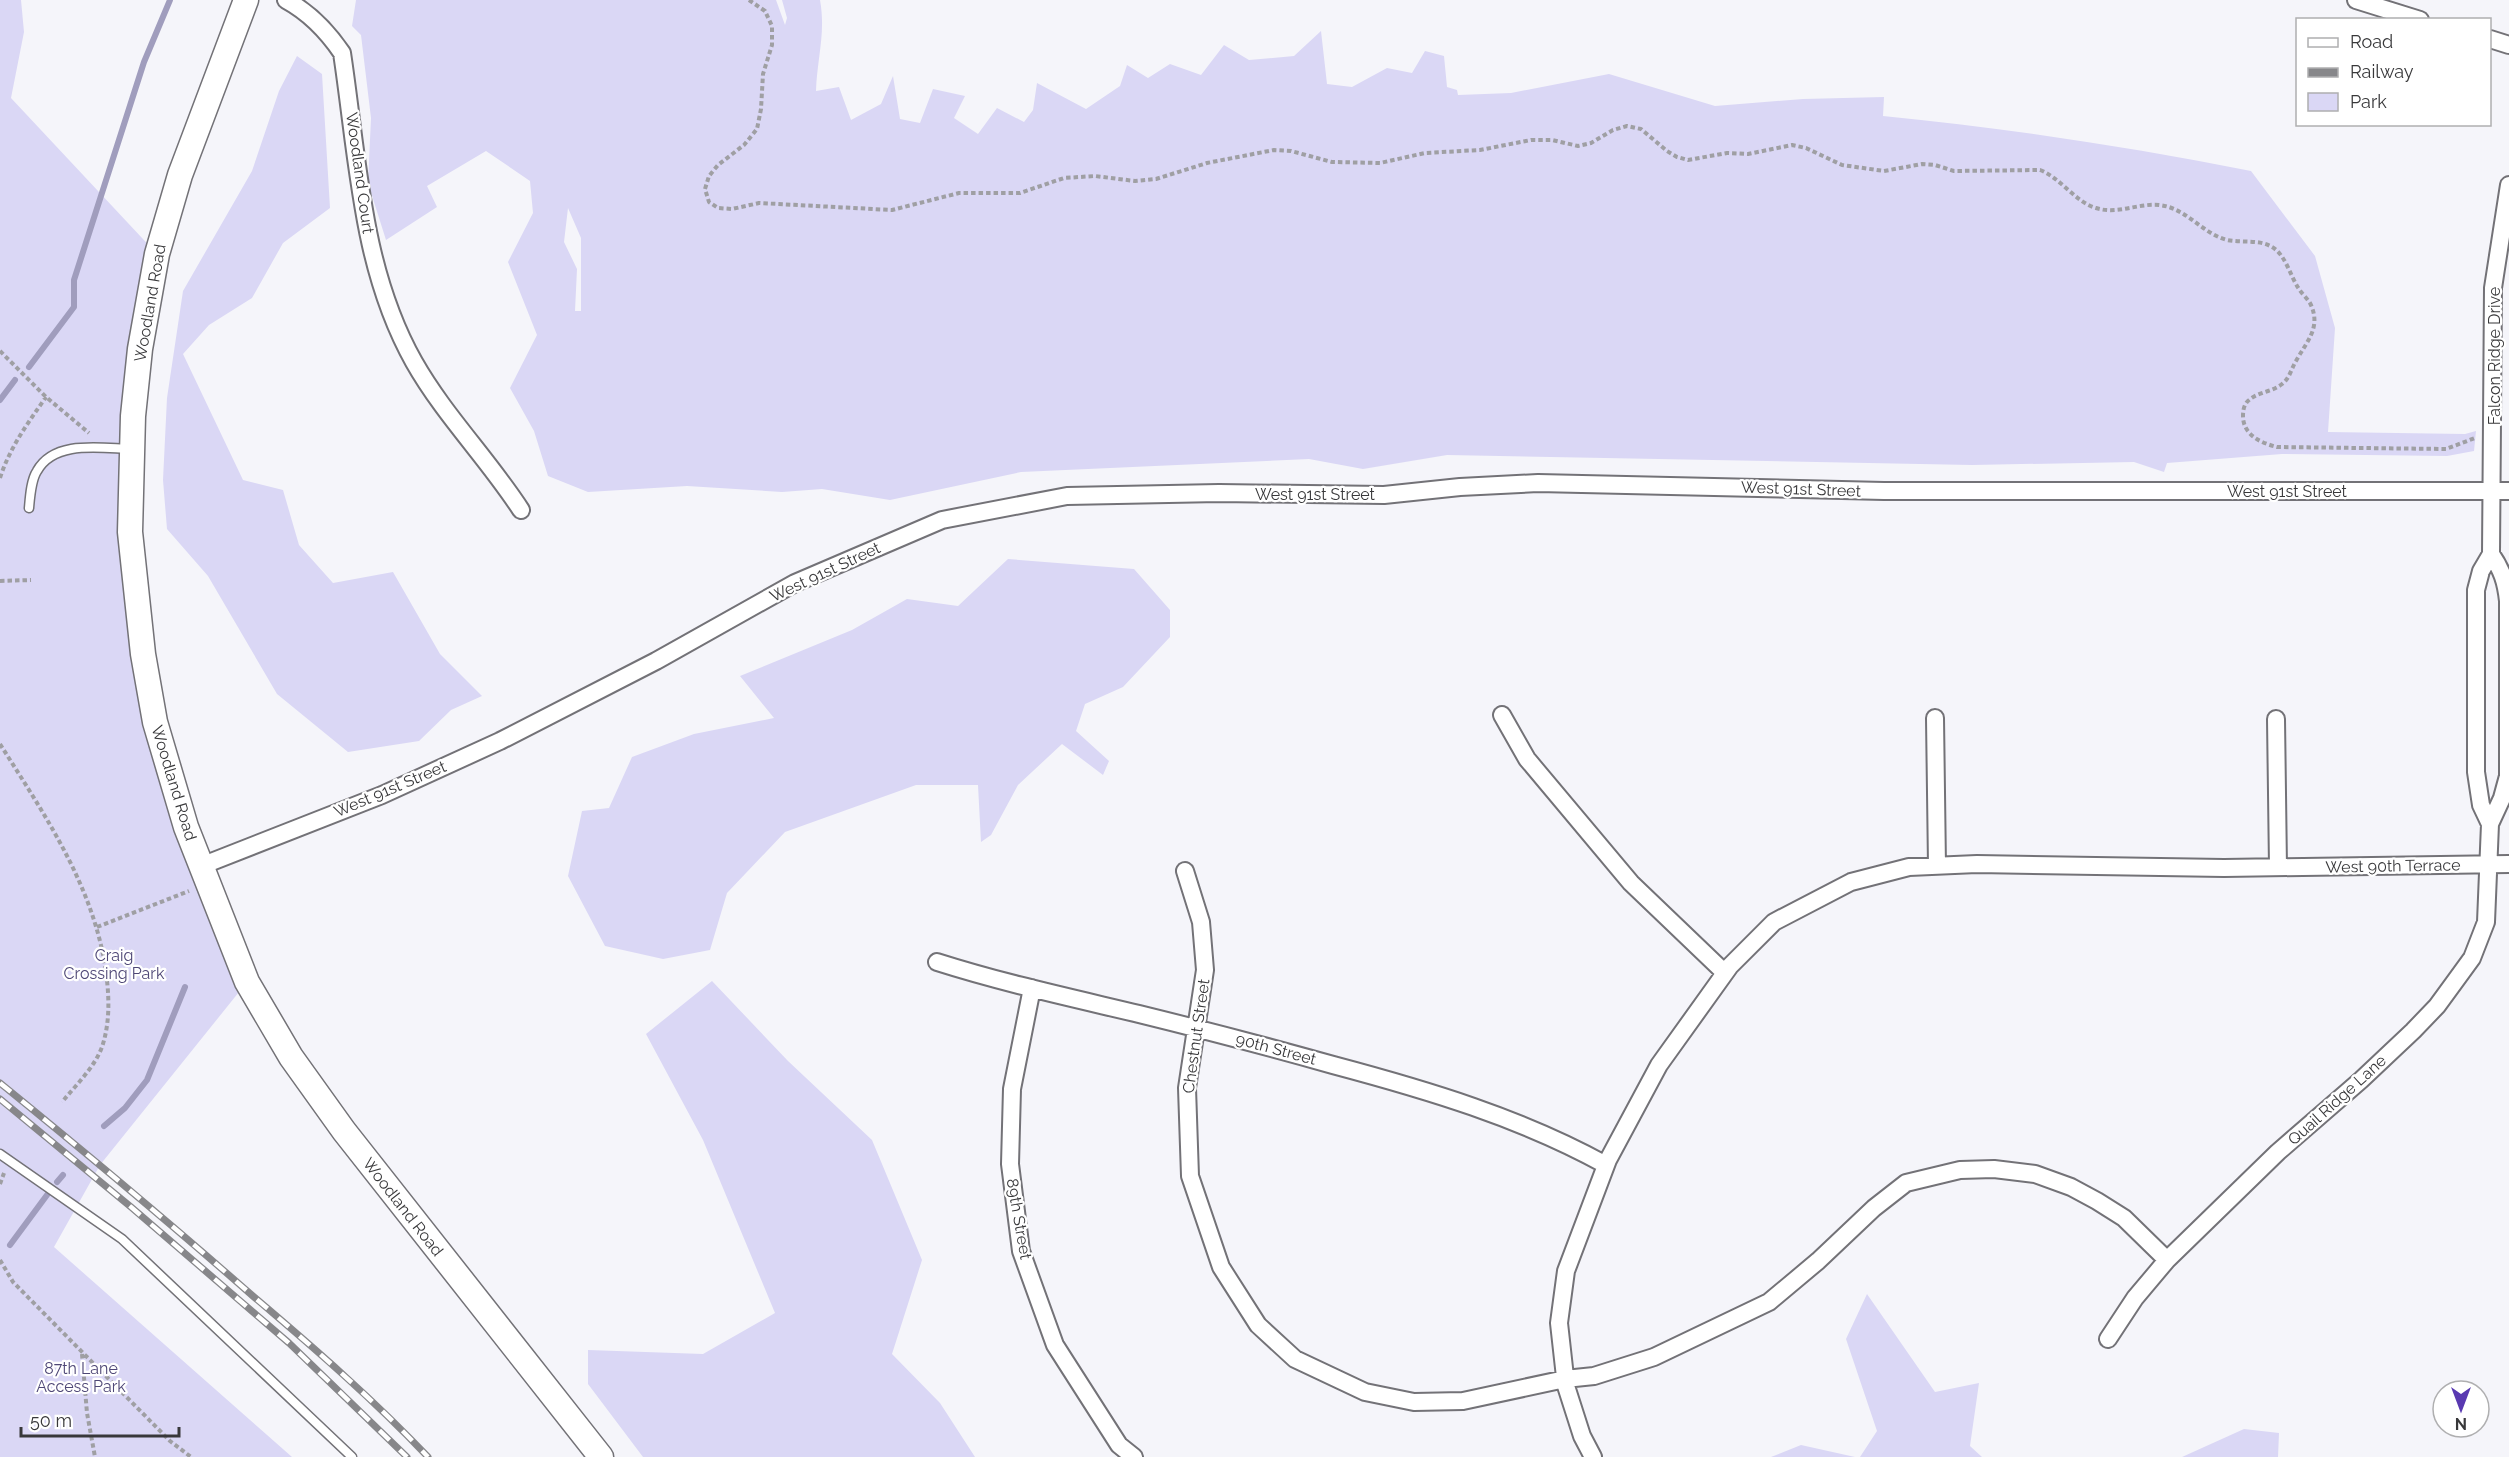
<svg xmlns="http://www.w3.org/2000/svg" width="2509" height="1457" font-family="Raleway,sans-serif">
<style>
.green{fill:#dad7f5;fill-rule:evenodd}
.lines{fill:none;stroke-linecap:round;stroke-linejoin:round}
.stream{stroke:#a09dbd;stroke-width:6}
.lane-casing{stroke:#737277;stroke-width:11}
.street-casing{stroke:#737277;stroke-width:20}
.secondary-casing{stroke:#737277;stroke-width:27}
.path{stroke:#9f9fa3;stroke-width:4;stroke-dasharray:4.5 3;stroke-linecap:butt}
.lane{stroke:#fff;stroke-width:8}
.street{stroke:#fff;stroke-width:16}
.secondary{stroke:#fff;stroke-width:24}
.rail-casing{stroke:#87878a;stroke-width:7}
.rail{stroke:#fff;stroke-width:4.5;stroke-dasharray:14;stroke-linecap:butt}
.labels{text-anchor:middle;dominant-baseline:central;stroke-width:4.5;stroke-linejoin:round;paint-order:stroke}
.street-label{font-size:16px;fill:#38383a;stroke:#fff}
.park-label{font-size:16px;fill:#4e4776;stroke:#fff}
</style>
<rect width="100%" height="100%" fill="#f5f5fa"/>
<path class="green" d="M0 0H21L24 32 11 98 157 254 140 349 143 654 247 982 100 1165 54 1247 292 1457H0V1088L2 1085 0 1080Z
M356 0H776L785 25 787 18 782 0H820C826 33 817 59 816 91L839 87 851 120 881 104 893 76 900 119 920 123 933 89 965 96 954 118 978 134 997 108 1024 122 1033 110 1037 83 1086 109 1120 86 1127 65 1148 78 1170 64 1201 75 1224 45 1249 60 1294 56 1321 31 1327 84 1352 87 1387 68 1412 73 1425 51 1444 56 1447 87 1457 90 1458 95 1511 93 1609 74 1715 106 1803 99 1884 97 1883 116C2007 128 2129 147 2251 171L2315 256 2335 328 2328 432 2465 434 2476 431 2474 451 2447 456 2282 454 2167 463 2164 472 2134 462 1972 465 1447 455 1363 469 1309 459 1021 472 890 500 822 489 782 492 687 486 588 492 548 476 534 431 510 388 537 335 508 262 533 213 530 181 486 151 427 186 437 207 386 240 368 183 371 118 361 35 352 26ZM568 208 581 238V311H575L577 269 564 242Z
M297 56 322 74 330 208 283 243 252 298 209 325 183 354 243 480 283 490 299 545 333 583 393 572 440 654 482 696 451 710 419 741 348 752 277 694 208 576 167 529 163 480 167 398 183 291 252 171 279 91Z
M1008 559 1134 569 1170 610V637L1123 687 1085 704 1076 731 1109 761 1103 775 1062 744 1018 785 991 835 981 842 978 785H916L785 832 727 893 710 950 663 959 605 946 568 876 582 811 609 808 632 757 694 734 774 718 740 676 852 630 907 599 958 606Z
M712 981 788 1061 872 1140 922 1260 892 1354 940 1403 975 1457H643L588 1384V1350L703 1354 775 1313 703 1140 646 1034Z
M1867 1294 1935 1392 1979 1383 1970 1446 1982 1457H1860L1877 1431 1846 1339Z
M2244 1429 2279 1433 2278 1457H2182Z
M1801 1445 1855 1457H1771Z"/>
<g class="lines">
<path class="stream" d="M29 367 74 307V280L144 62 170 0
M0 400 15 380
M104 1126 125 1108 147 1080 185 987
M57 1182 63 1175
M10 1245 47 1195"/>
<g class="lane-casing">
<path id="lane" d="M29 508C30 497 31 480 37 471 54 440 100 448 129 449
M0 1154 122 1239 352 1457"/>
</g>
<g class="street-casing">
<path id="street" d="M286 0C310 13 327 31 342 53 358 158 361 268 414 362 444 415 488 459 521 510
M2356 0 2420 20
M2490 39 2509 45
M1502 715 1527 759 1631 883 1725 973
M1935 718 1937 866
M2276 719 2278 867
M2490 824 2481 805 2476 772V590L2481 571 2491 554 2493 288 2509 185
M201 866 382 795 500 741 656 661 795 583 942 520 1067 496 1219 493 1384 495 1460 487 1538 483 1884 491H2509
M1185 871 1201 922 1205 970 1187 1088 1190 1176 1221 1267 1258 1325 1295 1359 1365 1392 1414 1402 1463 1401 1565 1379 1594 1376 1654 1357 1769 1302 1818 1261 1874 1208 1906 1183 1960 1170 1994 1169 2035 1174 2071 1187 2097 1201 2124 1218 2167 1260
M937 962C1003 983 1072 998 1139 1014 1204 1030 1269 1047 1333 1065 1427 1090 1521 1118 1606 1165
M1032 988 1012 1089 1010 1164 1021 1251 1055 1345 1119 1445 1134 1457
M2108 1339 2135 1298 2167 1260 2278 1152 2361 1080 2413 1031 2437 1006 2456 980 2472 958 2486 922 2490 824 2502 798 2508 776V601C2506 582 2502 570 2491 554
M1593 1457 1582 1436 1566 1386 1559 1323 1566 1271 1608 1160 1659 1065 1730 966 1774 922 1851 882 1909 867 1977 864 2224 868 2509 864"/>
</g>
<g class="secondary-casing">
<path id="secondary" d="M246 0 180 175 157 254 140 349 133 416 130 532 143 654 155 722 186 827 247 982 291 1057 344 1131 601 1457"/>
</g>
<path class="path" d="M749 0 765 11 772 26V45L763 74 761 109 757 129 744 145 718 165 709 176 705 189 709 202 718 208 732 209 759 203 892 210 959 193H1020L1064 178 1095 176 1135 181 1156 179 1207 163 1274 150 1291 151 1332 162 1380 163 1425 153 1480 150 1531 140H1552L1578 146 1591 143 1613 130 1627 126 1641 129 1667 151 1677 157 1688 160 1727 153 1748 154 1792 145 1806 148 1842 165 1884 171 1922 164 1935 165 1954 171 2040 170C2061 178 2075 202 2096 208 2117 215 2138 203 2159 205 2187 208 2201 233 2227 240 2242 243 2259 239 2272 247 2286 255 2290 276 2299 289 2302 294 2307 298 2310 303 2322 327 2307 341 2296 361 2291 369 2290 378 2282 384 2272 392 2258 392 2249 400 2244 404 2243 410 2243 416 2243 435 2261 443 2277 447L2446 449 2475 438
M0 351 46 397 89 433
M0 478C10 447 28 423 46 397
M0 581 31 580
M0 744C44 814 91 882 105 965 109 992 111 1020 102 1047 94 1068 76 1085 62 1102
M97 927 189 891
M0 1184 4 1173
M0 1260 13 1282 170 1441 191 1457
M82 1354 87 1413 95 1457"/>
<use href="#lane" class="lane"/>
<use href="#street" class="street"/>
<use href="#secondary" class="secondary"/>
<g class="rail-casing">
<path id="rail" d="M0 1083C86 1153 171 1224 254 1297 314 1348 374 1400 428 1457
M0 1099 131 1207 289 1343 407 1457"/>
</g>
<use href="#rail" class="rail"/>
</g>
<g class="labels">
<g class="street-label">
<text transform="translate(360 173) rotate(82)">Woodland Court</text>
<text transform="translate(150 303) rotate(-80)">Woodland Road</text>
<text transform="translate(2494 356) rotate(-90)">Falcon Ridge Drive</text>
<text transform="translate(1801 489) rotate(2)">West 91st Street</text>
<text x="2287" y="491">West 91st Street</text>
<text x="1315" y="494">West 91st Street</text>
<text transform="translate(825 572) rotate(-25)">West 91st Street</text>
<text transform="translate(174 783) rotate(73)">Woodland Road</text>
<text transform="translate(390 789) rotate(-23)">West 91st Street</text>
<text transform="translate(2393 866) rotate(-1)">West 90th Terrace</text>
<text transform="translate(1196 1036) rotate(-82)">Chestnut Street</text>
<text transform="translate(1276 1049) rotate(15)">90th Street</text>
<text transform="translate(2337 1100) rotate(-42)">Quail Ridge Lane</text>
<text transform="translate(403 1207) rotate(52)">Woodland Road</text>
<text transform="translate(1019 1219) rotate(80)">89th Street</text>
</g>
<g class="park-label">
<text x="114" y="955">Craig<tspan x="114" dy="18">Crossing Park</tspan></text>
<text x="81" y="1368">87th Lane<tspan x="81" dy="18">Access Park</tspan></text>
</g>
</g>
<rect x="2296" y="18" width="195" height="108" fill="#ffffff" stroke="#afafb0" stroke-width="1.5"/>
<rect x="2308" y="38" width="30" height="9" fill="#ffffff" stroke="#afafb0" stroke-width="1.5"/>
<text x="2350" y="48" font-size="18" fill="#38383a">Road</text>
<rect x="2308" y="68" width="30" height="9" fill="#87878a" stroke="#afafb0" stroke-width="1.5"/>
<text x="2350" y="78" font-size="18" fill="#38383a">Railway</text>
<rect x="2308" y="93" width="30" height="18" fill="#dad7f5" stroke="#afafb0" stroke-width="1.5"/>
<text x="2350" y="108" font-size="18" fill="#38383a">Park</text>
<g transform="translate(2461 1409) rotate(180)"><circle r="28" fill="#ffffff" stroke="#afafb0" stroke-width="1.5"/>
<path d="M0-4.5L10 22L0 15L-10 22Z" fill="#5939b1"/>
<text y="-9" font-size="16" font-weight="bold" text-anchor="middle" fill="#38383a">N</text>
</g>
<path d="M21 1427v9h158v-9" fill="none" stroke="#38383a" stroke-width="3"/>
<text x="30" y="1427" font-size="18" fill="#38383a" stroke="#ffffff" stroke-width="4.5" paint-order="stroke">50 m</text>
</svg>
